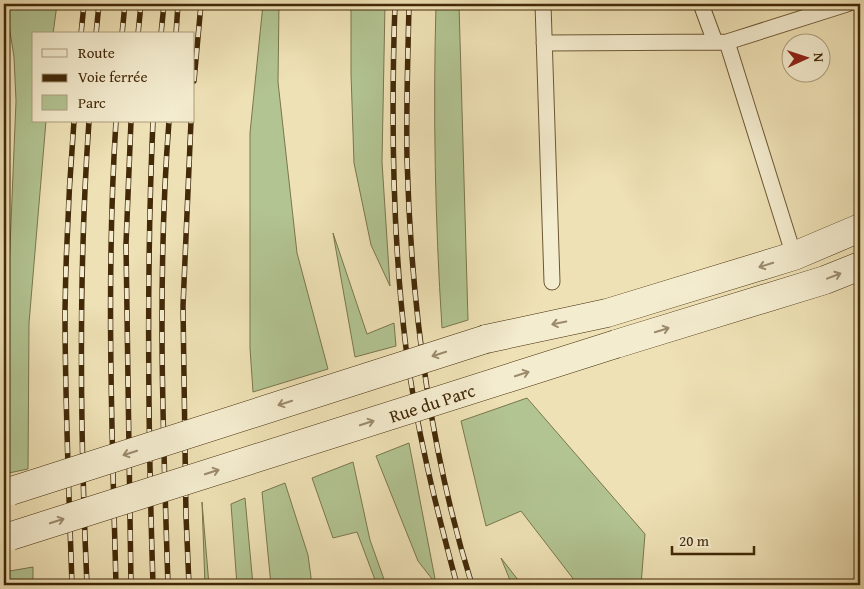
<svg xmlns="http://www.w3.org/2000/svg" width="864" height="589" font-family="'Gentium Book Plus',serif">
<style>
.green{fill:#b2c492;stroke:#7a764d}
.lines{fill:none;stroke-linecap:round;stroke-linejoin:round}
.service-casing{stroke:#6d5733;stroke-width:17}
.secondary-casing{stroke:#422908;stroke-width:29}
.service{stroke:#f4eccf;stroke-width:15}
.secondary{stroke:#f4eccf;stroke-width:28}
.rail-casing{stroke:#422908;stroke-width:5.5}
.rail{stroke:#f4eccf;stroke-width:4;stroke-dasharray:11;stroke-linecap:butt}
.secondary-bridge-casing{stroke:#422908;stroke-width:29;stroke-linecap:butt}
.secondary-bridge{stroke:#f4eccf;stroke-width:28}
.oneway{stroke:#9b8a6c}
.labels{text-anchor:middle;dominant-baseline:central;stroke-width:4;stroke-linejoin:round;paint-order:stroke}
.street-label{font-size:18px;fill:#422908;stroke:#f4eccf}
</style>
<rect width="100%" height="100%" fill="#eee1b5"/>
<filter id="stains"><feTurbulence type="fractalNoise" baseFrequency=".004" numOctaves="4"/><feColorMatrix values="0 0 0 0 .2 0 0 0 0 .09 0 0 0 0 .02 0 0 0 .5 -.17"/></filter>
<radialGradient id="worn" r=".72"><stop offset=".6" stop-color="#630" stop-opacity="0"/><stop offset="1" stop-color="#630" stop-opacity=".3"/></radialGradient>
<path class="green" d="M4 4H57L53 34H34V121H46L29 323 28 469 4 474V438L5 434 4 394 16 101 14 57 8 19 4 12Z
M263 4H279L278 82 297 253 328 369 253 392 250 348V133Z
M351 4H385L382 162 390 286 371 245 354 163 351 74Z
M436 4H459L468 320 442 328C435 221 433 112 436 4Z
M333 233 367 334 394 323 396 346 355 357Z
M527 398 645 534 641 585H578L521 511 486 526 461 421Z
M409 443 436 584 418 561 376 456Z
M353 462 370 540 386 585H377L357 532 333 538 312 478Z
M285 483 308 555 312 585H271L262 492Z
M245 498 253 585H237L231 504Z
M202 502 209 585H205Z
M501 558 522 585H512Z
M33 567V585H4V572Z"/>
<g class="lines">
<g class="service-casing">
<path id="service" d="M543 4 552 282
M701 4 715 42
M544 43 727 42
M794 256 727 42 847 4"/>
</g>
<g class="secondary-casing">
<path id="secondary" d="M486 339 607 313 794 256 860 228
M616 344 825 280 860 266"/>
</g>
<use href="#service" class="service"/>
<use href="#secondary" class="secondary"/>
<g class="rail-casing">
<path id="rail" d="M395 4C391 119 392 234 406 348 416 428 436 507 457 585
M409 4C408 55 406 107 407 159 411 302 429 448 472 585
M81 34 84 4
M96 34 99 4
M122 34 125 4
M138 34 141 4
M161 34 164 4
M176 34 178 4
M194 81 201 4
M116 121C106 276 112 431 116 585
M153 121C146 276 148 430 153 585
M72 585C69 494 65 403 65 311 66 248 69 184 74 121
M87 585C80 431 78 276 89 121
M131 585 126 244 131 121
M168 585C163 431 157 275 169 121
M189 585 186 516 183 306 191 121"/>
</g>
<use href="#rail" class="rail"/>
<g class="secondary-bridge-casing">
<path id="secondary-bridge" d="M11 491 486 339
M11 536 616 344"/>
</g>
<use href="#secondary-bridge" class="secondary-bridge"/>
</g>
<defs><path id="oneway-shaft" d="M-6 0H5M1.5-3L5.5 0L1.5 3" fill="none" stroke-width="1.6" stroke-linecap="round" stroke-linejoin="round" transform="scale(1.25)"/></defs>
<g class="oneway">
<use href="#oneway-shaft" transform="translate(766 265) rotate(163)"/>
<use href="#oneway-shaft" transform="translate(834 276) rotate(-21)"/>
<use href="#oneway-shaft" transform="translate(559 323) rotate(168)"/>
<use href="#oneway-shaft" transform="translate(662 330) rotate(-17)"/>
<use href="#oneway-shaft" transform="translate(439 354) rotate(162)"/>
<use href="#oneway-shaft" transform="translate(522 374) rotate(-18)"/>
<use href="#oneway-shaft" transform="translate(285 403) rotate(162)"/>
<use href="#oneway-shaft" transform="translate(367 423) rotate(-18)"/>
<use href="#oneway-shaft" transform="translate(130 453) rotate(162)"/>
<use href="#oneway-shaft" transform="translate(212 472) rotate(-18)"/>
<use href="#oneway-shaft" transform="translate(57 521) rotate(-18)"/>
</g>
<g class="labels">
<g class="street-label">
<text transform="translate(432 403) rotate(-18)">Rue du Parc</text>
</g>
</g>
<rect width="864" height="589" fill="none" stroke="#eee1b5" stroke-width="20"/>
<rect x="5" y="5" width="854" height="579" fill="none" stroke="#422908" stroke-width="2.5"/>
<rect x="10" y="10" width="844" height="569" fill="none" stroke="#422908"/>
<rect x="32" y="32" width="162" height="90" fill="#f4eccf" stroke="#ad9e7f"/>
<rect x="42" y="49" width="25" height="8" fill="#f4eccf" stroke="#ad9e7f"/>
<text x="78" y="58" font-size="15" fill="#422908">Route</text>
<rect x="42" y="74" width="25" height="8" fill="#422908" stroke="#ad9e7f"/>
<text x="78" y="82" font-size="15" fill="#422908">Voie ferrée</text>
<rect x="42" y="95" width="25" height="15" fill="#b2c492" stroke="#ad9e7f"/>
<text x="78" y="108" font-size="15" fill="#422908">Parc</text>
<g transform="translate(806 58) rotate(87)"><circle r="24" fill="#f4eccf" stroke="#ad9e7f"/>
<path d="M0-4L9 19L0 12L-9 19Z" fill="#8f2418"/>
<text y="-8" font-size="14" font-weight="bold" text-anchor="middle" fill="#422908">N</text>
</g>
<path d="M672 546v8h82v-8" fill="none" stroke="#422908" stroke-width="2.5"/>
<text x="679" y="546" font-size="15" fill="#422908" stroke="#f4eccf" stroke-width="4" paint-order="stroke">20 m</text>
<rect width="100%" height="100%" filter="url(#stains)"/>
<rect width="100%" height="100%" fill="url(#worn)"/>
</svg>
